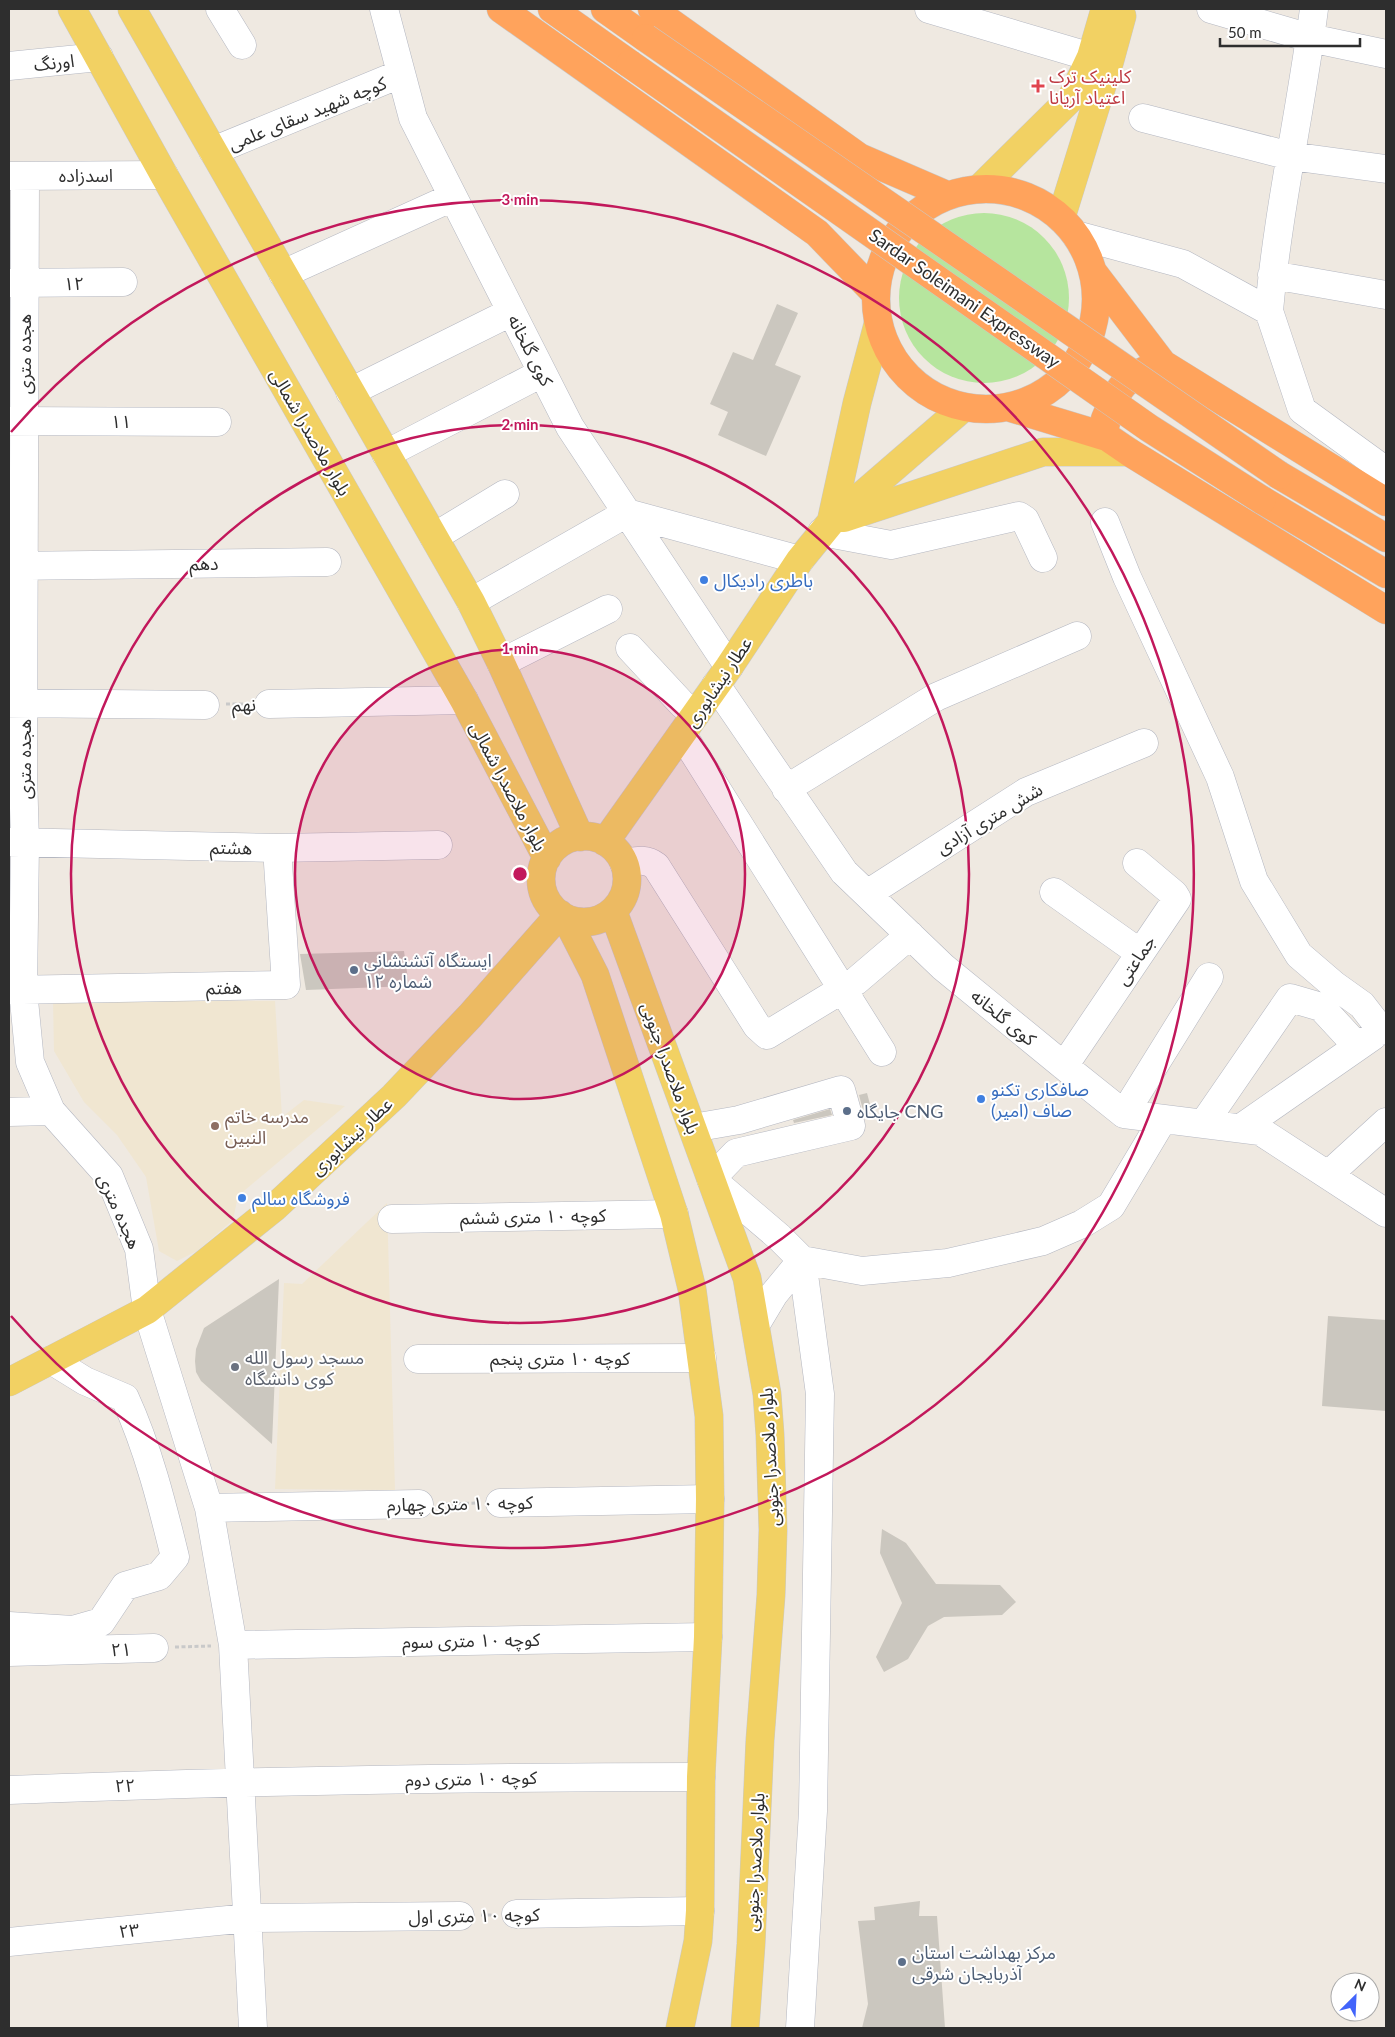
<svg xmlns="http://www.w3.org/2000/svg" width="1395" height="2037" font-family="Lato,'Noto Sans Arabic',sans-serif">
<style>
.education{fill:#f0e6d1}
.green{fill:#b6e59e}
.building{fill:#cbc7bf}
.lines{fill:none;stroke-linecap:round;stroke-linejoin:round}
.minor-casing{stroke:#b4b7c1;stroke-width:29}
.major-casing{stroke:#c9c9c9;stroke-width:29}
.highway-casing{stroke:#c9c9c9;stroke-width:29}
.path{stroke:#c9c9c9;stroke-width:3;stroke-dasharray:4 2.5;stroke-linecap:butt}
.minor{stroke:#fff;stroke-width:28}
.major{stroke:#f2d163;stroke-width:28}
.highway{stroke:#ffa35c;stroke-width:28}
.highway-bridge-casing{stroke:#c9c9c9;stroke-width:29;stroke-linecap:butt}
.highway-bridge{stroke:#ffa35c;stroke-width:28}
.ring{fill:none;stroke:#c2185b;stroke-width:2.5}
.health-dot{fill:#e0444e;stroke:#fff;stroke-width:2}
.shop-dot{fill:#3f7fe0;stroke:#fff;stroke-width:2}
.service-dot{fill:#5c6f8a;stroke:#fff;stroke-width:2}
.education-dot{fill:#8d6e63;stroke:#fff;stroke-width:2}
.worship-dot{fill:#6b7280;stroke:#fff;stroke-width:2}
.labels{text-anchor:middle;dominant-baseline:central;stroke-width:4;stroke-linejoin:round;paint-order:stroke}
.street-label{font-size:18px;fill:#2e2e2e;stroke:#fff}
.health-label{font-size:18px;fill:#be3a42;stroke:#fff;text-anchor:start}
.shop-label{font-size:18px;fill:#366cbe;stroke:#fff;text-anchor:start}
.service-label{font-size:18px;fill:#4e5e75;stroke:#fff;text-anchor:start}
.education-label{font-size:18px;fill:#785e54;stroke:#fff;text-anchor:start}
.worship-label{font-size:18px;fill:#5b616d;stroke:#fff;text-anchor:start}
.centre{fill:#c2185b;stroke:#fff;stroke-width:2.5}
.ring-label{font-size:15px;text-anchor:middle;font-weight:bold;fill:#c2185b;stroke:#fff;stroke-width:4;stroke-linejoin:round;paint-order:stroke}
</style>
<rect width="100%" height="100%" fill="#efe9e1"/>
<path class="education" d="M53 1001H275L282 1117 304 1100 345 1106 238 1196 233 1220 197 1251 177 1261 159 1251 146 1177 117 1135 84 1102 54 1051Z
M387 1203 395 1490 275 1489 284 1283 302 1284Z"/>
<path class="green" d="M899 298a85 85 0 1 1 170 0a85 85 0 1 1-170 0Z"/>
<path class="building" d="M777 304 798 313 775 365 801 376 766 456 718 435 728 412 710 404 733 352 753 360Z
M404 951 409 986 306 990 300 954Z
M867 1093 872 1112 864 1114 859 1095Z
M830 1109 832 1115 794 1123 793 1120Z
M279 1279 272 1444 201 1381 196 1372 195 1361 196 1349 204 1328Z
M1328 1316 1386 1320V1411L1322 1406Z
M882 1529 906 1543 936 1584 1000 1585 1016 1602 1002 1615 944 1617 928 1626 908 1659 884 1672 876 1657 902 1603 880 1553Z
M920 1901 919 1916H937L945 2028H862L868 2004 858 1921 875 1920 874 1907Z"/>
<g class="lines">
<g class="minor-casing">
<path id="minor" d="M220 9 242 45
M384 9 413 118 570 427 729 667
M929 9 1091 57
M1211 9 1310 38 1386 54
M9 66 99 57
M1143 118 1290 156 1386 169
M213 151 400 74
M9 176 164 175
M25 176 23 774 25 842 23 990 30 1062 51 1111 109 1176 139 1249 147 1310 209 1508 233 1645 253 2028
M1076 235 1183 264 1269 311 1302 410 1386 471
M283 274 453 197
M1272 275 1386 295
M9 283 123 282
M1269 311C1278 209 1301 110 1314 9
M350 392 511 312
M9 421 217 422
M386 454 542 373
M1105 522 1127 577 1220 777 1254 881 1299 955 1334 985 1362 1005 1382 1031
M822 532 891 545 1019 516 1025 520 1043 558
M434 537 505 494
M9 566 327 562
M471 602 627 513 800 560
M630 648 682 704 695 715
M501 663 608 609
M716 685 844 872 943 967 1064 1066 1124 1114 1260 1131 1386 1213
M9 703 205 705
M269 704 464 700
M682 734 882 1052
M786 789 936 697 1077 636
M9 842 277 848 438 845
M624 863C636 861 645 858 656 866L757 1026 767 1035 856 981 910 935
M1054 892 1140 953
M867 894 1026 792 1144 743
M9 990 286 985 277 848
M1064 1066 1177 899 1174 894 1137 863
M9 1112 51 1111
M1124 1114 1209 977
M1204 1123 1290 998 1321 1007 1357 1046
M693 1128 739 1120 841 1090 851 1126 736 1153 711 1179 779 1237 802 1260 774 1294 756 1324
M1241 1128 1373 1036
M1328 1175 1386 1122
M392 1219 674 1214
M418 1359 702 1358
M500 1503 710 1499
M209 1508 419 1504
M9 1626 73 1630 101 1622 125 1586 159 1576 175 1557C162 1504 148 1448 125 1398L85 1381 51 1360
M233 1645 708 1637
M9 1652 154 1648
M9 1790C240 1781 470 1777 701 1777
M516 1914 700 1911
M9 1942 248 1918 460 1916
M800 2028 813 1811 820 1394 802 1260 862 1271 948 1263 1043 1241 1082 1224 1111 1206 1163 1119"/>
</g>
<g class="major-casing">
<path id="major" d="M72 9 164 175 464 700 547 858
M132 9 471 602 501 663 580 837
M979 189 1072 97 1091 57 1105 9
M1061 218 1110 60 1122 16
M844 518 1043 452H1129
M831 522 857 403 878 324
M541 879a43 43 0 1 1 86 0a43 43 0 1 1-86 0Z
M605 842 729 667 800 560 831 522 964 407
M613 911 747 1278 767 1394 770 1435 773 1530 771 1595 760 1740 751 1944 745 2028
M566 918 595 975 674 1214 692 1289 709 1416 710 1499 708 1637 701 1777 700 1911 698 1941 680 2028
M9 1382 147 1310 275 1207 394 1096 470 1016 560 914"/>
</g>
<g class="highway-casing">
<path id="highway" d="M501 9 817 233 875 293
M552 9 630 64
M605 9 646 38
M652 9 859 157 947 195
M876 299a110 110 0 1 1 220 0a110 110 0 1 1-220 0Z
M1093 272 1163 364 1386 502
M1008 407 1107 437 1129 452 1386 610
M1106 423 1105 419C1118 388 1124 377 1156 366
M1279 475 1386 538
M1262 500 1386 574"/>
</g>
<path class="path" d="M226 704H247
M439 1504 478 1503
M175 1647 211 1646
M481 1915H495"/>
<use href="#minor" class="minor"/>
<use href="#major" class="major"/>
<use href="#highway" class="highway"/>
<g class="highway-bridge-casing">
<path id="highway-bridge" d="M646 38 1279 475
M630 64 1149 428 1262 500"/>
</g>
<use href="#highway-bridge" class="highway-bridge"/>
</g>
<circle cx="520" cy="874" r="225" fill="#c2185b" fill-opacity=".12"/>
<g class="ring">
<circle cx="520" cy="874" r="225"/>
<circle cx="520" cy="874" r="449"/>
<path d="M11 432A674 674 0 1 1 11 1316"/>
</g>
<path class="health-dot" d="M1035.5 78.5h5v5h5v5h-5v5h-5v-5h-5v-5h5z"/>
<g class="shop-dot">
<circle cx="704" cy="580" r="5"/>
<circle cx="981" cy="1099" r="5"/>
<circle cx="242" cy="1198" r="5"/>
</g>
<g class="service-dot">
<circle cx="354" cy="970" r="5"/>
<circle cx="847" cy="1111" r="5"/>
<circle cx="902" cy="1962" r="5"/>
</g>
<circle class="education-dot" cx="215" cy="1126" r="5"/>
<circle class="worship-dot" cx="235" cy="1367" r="5"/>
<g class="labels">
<g class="street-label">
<text transform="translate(54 62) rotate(-6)">اورنگ</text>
<text transform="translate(307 113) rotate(-22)">کوچه شهید سقای علمی</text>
<text x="86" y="175">اسدزاده</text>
<text transform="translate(74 283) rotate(-1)">۱۲</text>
<text transform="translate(965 298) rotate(35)">Sardar Soleimani Expressway</text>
<text transform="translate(531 350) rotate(63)">کوی گلخانه</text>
<text transform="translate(24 354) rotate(-90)">هجده متری</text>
<text x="121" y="421">۱۱</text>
<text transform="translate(311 432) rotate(60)">بلوار ملاصدرا شمالی</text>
<text transform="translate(204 563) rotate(-1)">دهم</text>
<text transform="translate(718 682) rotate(-56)">عطار نیشابوری</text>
<text transform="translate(244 704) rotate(-1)">نهم</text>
<text transform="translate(24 759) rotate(-90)">هجده متری</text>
<text transform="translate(509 786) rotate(62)">بلوار ملاصدرا شمالی</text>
<text transform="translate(989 818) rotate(-31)">شش متری آزادی</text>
<text transform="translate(231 847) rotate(1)">هشتم</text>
<text transform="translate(1135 960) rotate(-56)">جماعتی</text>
<text transform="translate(224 987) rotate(-1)">هفتم</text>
<text transform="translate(1004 1017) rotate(39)">کوی گلخانه</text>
<text transform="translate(671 1068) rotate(70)">بلوار ملاصدرا جنوبی</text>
<text transform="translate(351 1136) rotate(-43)">عطار نیشابوری</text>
<text transform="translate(120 1211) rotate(66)">هجده متری</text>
<text transform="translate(533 1216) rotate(-1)">کوچه ۱۰ متری ششم</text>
<text x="560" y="1358">کوچه ۱۰ متری پنجم</text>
<text transform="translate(769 1457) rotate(-93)">بلوار ملاصدرا جنوبی</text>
<text transform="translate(460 1503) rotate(-1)">کوچه ۱۰ متری چهارم</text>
<text transform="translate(471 1640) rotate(-1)">کوچه ۱۰ متری سوم</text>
<text transform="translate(121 1649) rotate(-2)">۲۱</text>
<text transform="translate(471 1778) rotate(-1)">کوچه ۱۰ متری دوم</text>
<text transform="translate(125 1785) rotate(-2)">۲۲</text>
<text transform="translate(754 1862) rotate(-87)">بلوار ملاصدرا جنوبی</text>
<text transform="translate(474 1915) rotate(-1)">کوچه ۱۰ متری اول</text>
<text transform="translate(129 1930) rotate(-6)">۲۳</text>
</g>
<g class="health-label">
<text x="1049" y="76">کلینیک ترک<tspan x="1049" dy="21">اعتیاد آریانا</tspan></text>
</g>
<g class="shop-label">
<text x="714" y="580">باطری رادیکال</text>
<text x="991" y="1089">صافکاری تکنو<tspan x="991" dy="21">صاف (امیر)</tspan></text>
<text x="252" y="1198">فروشگاه سالم</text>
</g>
<g class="service-label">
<text x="364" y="960">ایستگاه آتشنشانی<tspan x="364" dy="21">شماره ۱۲</tspan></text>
<text x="857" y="1111">جایگاه CNG</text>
<text x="912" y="1952">مرکز بهداشت استان<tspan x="912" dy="21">آذربایجان شرقی</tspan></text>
</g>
<g class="education-label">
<text x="225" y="1116">مدرسه خاتم<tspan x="225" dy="21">النبین</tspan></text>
</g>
<g class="worship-label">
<text x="245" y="1357">مسجد رسول الله<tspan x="245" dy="21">کوی دانشگاه</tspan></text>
</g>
</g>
<circle cx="520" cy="874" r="8" class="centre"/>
<g class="ring-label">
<text x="520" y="205">3 min</text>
<text x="520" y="430">2 min</text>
<text x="520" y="654">1 min</text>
</g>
<rect width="1395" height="2037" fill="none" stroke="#2e2e2e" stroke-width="20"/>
<g transform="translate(1355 1997) rotate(24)"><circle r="24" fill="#ffffff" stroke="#ababab"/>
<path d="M0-4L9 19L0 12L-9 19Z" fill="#4264fb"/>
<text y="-8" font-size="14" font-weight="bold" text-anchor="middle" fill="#2e2e2e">N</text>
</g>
<path d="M1220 38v8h140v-8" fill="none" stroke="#2e2e2e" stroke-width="2.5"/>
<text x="1228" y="38" font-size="15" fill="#2e2e2e" stroke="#ffffff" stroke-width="4" paint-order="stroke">50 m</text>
</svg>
